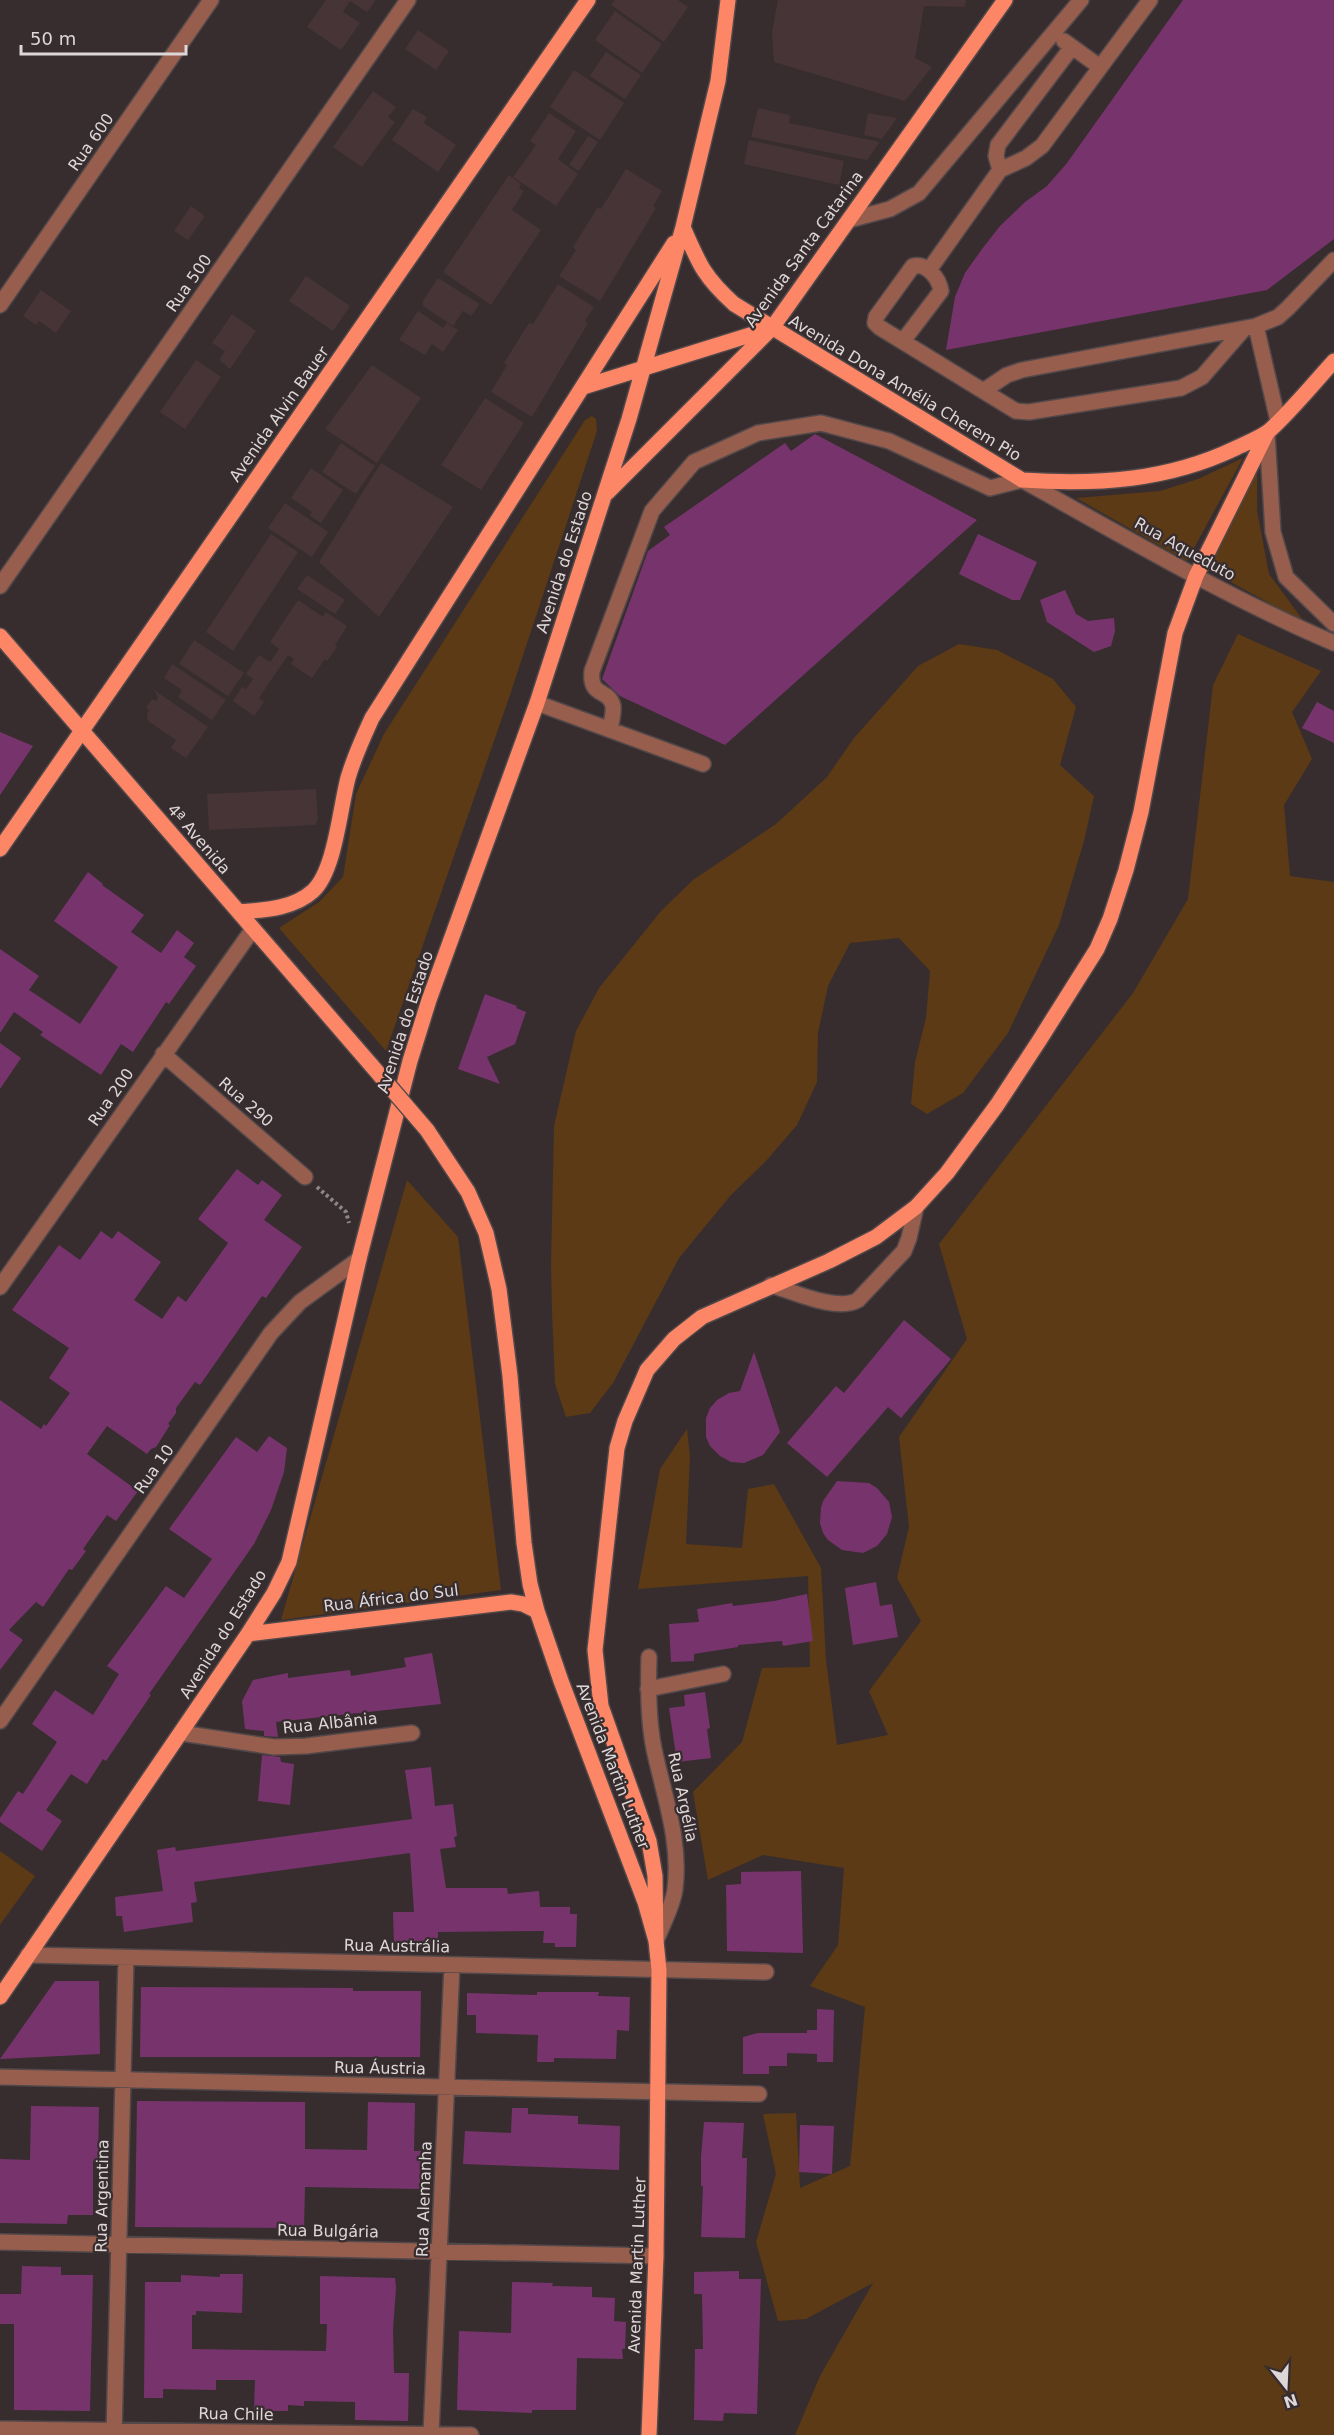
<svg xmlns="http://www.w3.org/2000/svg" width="1334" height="2435" font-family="'DejaVu Sans',sans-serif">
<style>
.built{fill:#463437}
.green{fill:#5b3a15}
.building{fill:#77346c}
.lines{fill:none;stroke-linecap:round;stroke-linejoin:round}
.minor-casing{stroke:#52484a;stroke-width:18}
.major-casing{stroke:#52484a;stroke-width:18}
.path{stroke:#8d8586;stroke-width:4;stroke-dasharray:3 3;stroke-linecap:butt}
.minor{stroke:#975d4d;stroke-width:15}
.major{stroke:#fd8666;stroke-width:15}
.major-bridge-casing{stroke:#52484a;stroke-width:18;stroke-linecap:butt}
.major-bridge{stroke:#fd8666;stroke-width:15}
.labels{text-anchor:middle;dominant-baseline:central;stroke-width:4.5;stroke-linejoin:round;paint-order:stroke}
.street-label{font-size:16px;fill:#ded7d8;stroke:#372d2f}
</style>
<rect width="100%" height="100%" fill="#372d2f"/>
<path class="built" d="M326 0H376L367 12 350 1 343 12 360 23 341 50 307 27Z
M615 0H678L688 7 664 42 611 5Z
M778 0H966L965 7 924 6 915 58 932 67 905 101 774 62 772 32Z
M615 11 662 44 642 73 595 40Z
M418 30 449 51 436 70 405 49Z
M606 52 641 75 625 99 590 76Z
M574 70 624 103 600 140 550 107Z
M373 91 396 107 388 117 395 122 362 167 333 147Z
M758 108 790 115 789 123 880 142 867 160 751 137Z
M413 109 427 117 424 123 456 145 438 172 392 140Z
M549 113 576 131 558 159 578 174 556 206 513 177 536 145 530 141Z
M868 113 897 118 882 139 864 135Z
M588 136 598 142 579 171 569 165Z
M749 140 844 161 839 185 744 164Z
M626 169 662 191 653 206 656 208 600 301 559 276 576 250 573 247 598 207 601 209Z
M509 175 521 184 519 188 524 191 512 210 541 230 491 305 443 272Z
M191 206 205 216 188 240 174 231Z
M306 276 350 306 333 331 289 301Z
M438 278 480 304 471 316 463 311 453 326 423 306V301Z
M558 284 594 307 585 321 588 323 532 417 491 392 507 365 504 363 529 323 533 324Z
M41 290 71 311 56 333 39 321 36 325 23 316Z
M418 311 443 328 447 323 458 330 443 352 432 344 425 355 399 340Z
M232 314 256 331 230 369 219 360 225 351 212 343Z
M196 360 221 377 185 429 160 412Z
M372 365 421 398 377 463 325 429Z
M485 398 524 423 481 490 441 465Z
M341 443 375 466 356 494 322 472Z
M381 463 453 507 379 617 319 562Z
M311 468 343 490 321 523 310 516 312 512 291 498Z
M285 503 328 532 312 557 268 528Z
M271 534 298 552 233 651 206 632Z
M307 575 345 600 335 614 297 589Z
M298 600 323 617 326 612 347 626 335 645 337 647 327 661 325 659 312 678 291 664 294 659 288 655 259 698 264 702 254 716 233 701 242 687 246 689 253 679 246 674 259 655 270 662 279 649 270 642Z
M194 640 244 673 228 696 179 664Z
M172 664 226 700 212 720 178 697 182 690 164 678Z
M154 690 208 727 186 758 171 748 176 740 148 721 147 714 149 710 146 708 152 699 156 701 158 697Z
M316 789 318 819 315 825 209 830 207 794Z"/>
<path class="green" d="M592 416 596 419 597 431 510 695 386 1051 279 928 319 902 343 877 356 794 384 734 585 420Z
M1243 458 1187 561 1076 498 1160 491 1198 479Z
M1257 465V511L1269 574 1305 623 1207 569Z
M1238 634 1321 671 1292 712 1312 759 1284 805 1290 876 1334 882V2435H795L820 2376 873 2283 806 2319 778 2321 756 2242 776 2174 763 2114 796 2113 800 2188 850 2166 865 2007 810 1986 838 1945 844 1868 763 1855 708 1880 693 1792 742 1742 762 1668 810 1667 808 1576 638 1589 660 1469 687 1429 690 1456 686 1544 742 1548 748 1489 774 1484 821 1568 826 1660 837 1745 888 1735 869 1691 921 1621 897 1578 909 1527 899 1437 967 1339 939 1244 1133 993 1188 899 1213 685Z
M959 644 997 650 1053 679 1076 707 1060 765 1094 796 1084 841 1059 925 1008 1033 963 1093 927 1114 911 1104 915 1062 926 1018 930 971 899 938 850 943 828 986 818 1033 817 1082 797 1125 766 1161 731 1195 679 1258 613 1383 590 1413 566 1417 555 1384 552 1311 551 1264 554 1126 576 1031 599 988 661 911 693 880 776 824 827 777 854 738 918 666Z
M407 1180 458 1237 501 1590 281 1620Z
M0 1851 35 1876 0 1925Z"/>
<path class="building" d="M1183 0H1334V239L1267 290 946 350 955 297 965 273 982 249 1000 226 1025 202 1047 186 1067 163Z
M815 434 977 520 725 745 620 696 602 679 648 551 670 535 664 527 785 443 791 451Z
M978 534 1037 562 1020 600H1012L959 574Z
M1065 590 1076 614 1088 621 1114 618 1115 631 1111 646 1094 652 1047 622 1040 600Z
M1317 702 1334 711V743L1302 728Z
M0 732 33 746 0 795Z
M88 872 103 884 102 885 144 915 131 932 161 953 177 930 194 943 184 957 196 966 169 1004 166 1002 133 1052 121 1044 101 1075 40 1035 43 1032 14 1012 0 1033V949L39 976 29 990 80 1024 118 967 54 921Z
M485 994 517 1006 516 1008 526 1012 515 1044 487 1057 500 1084 458 1069Z
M0 1043 21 1058 0 1089Z
M237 1169 258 1185 262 1180 282 1195 264 1220 302 1247 266 1298 262 1296 200 1385 195 1382 176 1408V1413L168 1424 170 1425 156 1447 151 1449 147 1454 107 1426 87 1454 138 1491 116 1521 107 1515 83 1549 86 1551 72 1570 69 1569 43 1607 36 1602 9 1630 23 1640 0 1670V1400L41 1429 44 1424 46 1426 70 1393 49 1378 69 1348 12 1310 59 1245 80 1260 101 1231 112 1239 118 1231 161 1262 134 1300 162 1319 178 1296 186 1302 228 1243 198 1219Z
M904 1320 951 1359 901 1418 888 1407 827 1477 787 1443 836 1386 844 1393Z
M754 1352 780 1432 763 1455 744 1463 731 1462 720 1456 710 1446 706 1437V1418L710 1408 717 1400 729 1393 740 1391Z
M269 1436 287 1448 284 1472 271 1510 254 1544 149 1694 151 1695 106 1761 103 1759 87 1784 71 1774 46 1810 62 1821 42 1851 0 1822V1818L18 1791 23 1794 57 1742 32 1724 55 1690 93 1715 119 1674 107 1666 166 1586 184 1598 212 1559 169 1529 236 1437 257 1452Z
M837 1481 869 1483 877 1488 889 1502 892 1517 887 1534 877 1546 863 1553 842 1550 828 1540 823 1533 820 1523 821 1508 823 1501Z
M876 1582 880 1606 892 1604 898 1637 853 1645 845 1588Z
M807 1594 813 1641 783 1646 782 1641 738 1645V1647L694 1654V1661L671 1662 669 1624 699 1622 697 1609 732 1603 733 1606 774 1601Z
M432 1653 441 1704 276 1722 278 1737 264 1736V1731L245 1729 242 1701 253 1680 288 1673V1678L350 1670 351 1676 406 1667 404 1658Z
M705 1692 710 1728 707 1729 711 1758 677 1762 669 1708 685 1706 684 1695Z
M262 1755 280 1757 281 1762 294 1764 290 1805 258 1801Z
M431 1767 435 1806 453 1804 457 1836 454 1837 456 1847 440 1849 446 1888H507L508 1894 539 1891 540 1907H570V1914H577L576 1947H555V1943H543L544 1931 438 1932V1948L394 1946 393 1912H414L410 1853 194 1882 197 1902 191 1903 193 1922 124 1932 122 1916H116L115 1897 163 1891 157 1850 175 1847 176 1851 412 1819 405 1770Z
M801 1871 803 1953 727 1951 726 1885 741 1884V1872Z
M55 1981H99L100 2054 0 2059Z
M141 1987 353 1988V1991H421L420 2057H140Z
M537 1992H599L598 1996 630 1997 629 2031 617 2030 616 2059 554 2058V2062H537L538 2035 476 2033V2015H467V1993L537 1995Z
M817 2009 834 2010 833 2062H817V2054L787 2053V2066H769V2074H743V2037L758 2033H807V2030H817Z
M137 2101 305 2102V2149L367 2150 368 2102 415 2103 414 2151H421L420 2189 305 2187 304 2228 135 2227Z
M31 2106 99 2107 98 2161H93V2215H68L67 2224 0 2223V2159L30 2160Z
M512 2108H528V2114L578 2116V2124L620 2126 619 2170 463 2164 465 2131 511 2133Z
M704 2122 744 2123 742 2158H747L745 2238 701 2237 703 2186H701V2157Z
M800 2125 834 2126 832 2174 799 2172Z
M22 2266 61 2267V2275H93L90 2411 14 2410V2324H0V2294H21Z
M739 2271V2279H761L757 2414 724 2413 723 2421 694 2420 695 2349H703L702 2294H694V2272Z
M220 2274H243L242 2313 196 2311V2315H192V2349L326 2351 327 2324H320V2276L395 2278 396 2288 393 2330 394 2373H409L408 2421 355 2420V2402L304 2401V2406L288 2405V2411H254L255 2380H216V2390L163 2389V2398H144L145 2282H181V2275L220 2277Z
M512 2282 553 2283 552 2286 592 2287V2297L615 2298 614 2321 626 2322 625 2349H622L623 2359 577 2358 576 2410H532V2413L457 2410 459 2331 511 2333Z"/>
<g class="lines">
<g class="minor-casing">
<path id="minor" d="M1064 41 1100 67
M1000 170 996 156 998 145 1072 47
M849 220 890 209 919 193 1081 0
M929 270 1000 170 1026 158 1042 146 1150 0
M0 305 211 0
M1256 326 1278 421
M903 341 941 291C939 278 927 263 913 266L876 317 875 323 879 327 1016 411 1029 412 1181 388 1202 377 1242 331
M983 391 1007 375 1022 370 1256 326 1278 317 1288 308 1334 260
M1267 433 1273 532 1286 577 1334 624
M0 586 408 0
M537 703 703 764
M610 730C611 723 614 713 613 706 609 688 589 698 592 671L652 511 694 462 758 433 821 423 889 441 990 488 1022 480C1125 537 1226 597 1334 643
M163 1054 305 1177
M771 1285C794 1292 837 1312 858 1300L904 1251 909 1238 916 1207
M0 1287 253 929
M649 1657C648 1687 648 1720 654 1749 664 1796 681 1841 675 1889 673 1906 662 1925 656 1941
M648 1689 723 1674
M0 1721 271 1333 300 1302 359 1259
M181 1733 274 1747 306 1746 412 1733
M28 1955 766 1972
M0 2077 759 2094
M0 2242 656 2256
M0 2429 471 2435
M431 2434 452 1965
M114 2435 126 1958"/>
</g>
<g class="major-casing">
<path id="major" d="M683 227C699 264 704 277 734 304L1022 480C1097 485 1167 481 1236 448 1246 443 1260 438 1269 431 1292 410 1313 384 1334 361
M583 387 769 329
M607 493 772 328 1005 0
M0 636 372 1066
M0 849 588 0
M239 912C264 910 293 909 313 891 335 871 340 808 348 778 354 757 363 738 372 718L674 243
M427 1130 468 1192 486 1233 499 1289 510 1376 524 1543 530 1584 537 1611 561 1681 645 1902 656 1941 659 1970 656 2256 649 2435
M248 1634 511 1602 523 1604 537 1611
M656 1941 655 1876 649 1841 601 1706 595 1650 617 1448 625 1421 647 1370 674 1339 702 1317 829 1261 876 1237 916 1207 947 1173 997 1105 1039 1041 1097 949 1110 919 1126 870 1141 812 1175 633 1196 576 1267 433
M0 1997 248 1634 274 1593 289 1562 359 1259 410 1061 429 1000 537 703 629 419 683 227 718 81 728 0"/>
</g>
<path class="path" d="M317 1187 346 1212 349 1223"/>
<use href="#minor" class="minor"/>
<use href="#major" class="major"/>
<g class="major-bridge-casing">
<path id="major-bridge" d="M372 1066 427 1130"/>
</g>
<use href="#major-bridge" class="major-bridge"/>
</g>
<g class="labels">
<g class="street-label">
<text transform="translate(91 142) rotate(-55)">Rua 600</text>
<text transform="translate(804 249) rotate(-54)">Avenida Santa Catarina</text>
<text transform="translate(189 283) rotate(-55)">Rua 500</text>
<text transform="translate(905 388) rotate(31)">Avenida Dona Amélia Cherem Pio</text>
<text transform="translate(279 414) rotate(-55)">Avenida Alvin Bauer</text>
<text transform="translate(1185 549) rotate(29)">Rua Aqueduto</text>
<text transform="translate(564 562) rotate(-72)">Avenida do Estado</text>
<text transform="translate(199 839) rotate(49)">4ª Avenida</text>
<text transform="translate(405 1022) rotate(-72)">Avenida do Estado</text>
<text transform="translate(111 1097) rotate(-55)">Rua 200</text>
<text transform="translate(246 1102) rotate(41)">Rua 290</text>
<text transform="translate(154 1469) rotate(-55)">Rua 10</text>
<text transform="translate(391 1598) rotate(-7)">Rua África do Sul</text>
<text transform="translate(223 1634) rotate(-58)">Avenida do Estado</text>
<text transform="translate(330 1723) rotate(-6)">Rua Albânia</text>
<text transform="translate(613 1766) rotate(69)">Avenida Martin Luther</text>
<text transform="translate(683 1797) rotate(78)">Rua Argélia</text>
<text transform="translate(397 1946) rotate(1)">Rua Austrália</text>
<text transform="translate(380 2068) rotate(1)">Rua Áustria</text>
<text transform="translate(102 2196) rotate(-89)">Rua Argentina</text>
<text transform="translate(424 2199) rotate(-88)">Rua Alemanha</text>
<text transform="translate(328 2231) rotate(1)">Rua Bulgária</text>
<text transform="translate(637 2265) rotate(-88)">Avenida Martin Luther</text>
<text transform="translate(236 2414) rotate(1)">Rua Chile</text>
</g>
</g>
<g transform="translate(1286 2387) rotate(162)" stroke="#372d2f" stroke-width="4.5" paint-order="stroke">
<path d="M0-4.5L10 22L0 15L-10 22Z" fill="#ded7d8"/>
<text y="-9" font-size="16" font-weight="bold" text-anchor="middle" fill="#ded7d8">N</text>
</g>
<path d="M21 45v9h165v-9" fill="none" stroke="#ded7d8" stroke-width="3"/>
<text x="30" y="45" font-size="18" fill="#ded7d8" stroke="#372d2f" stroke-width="4.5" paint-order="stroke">50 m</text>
</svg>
